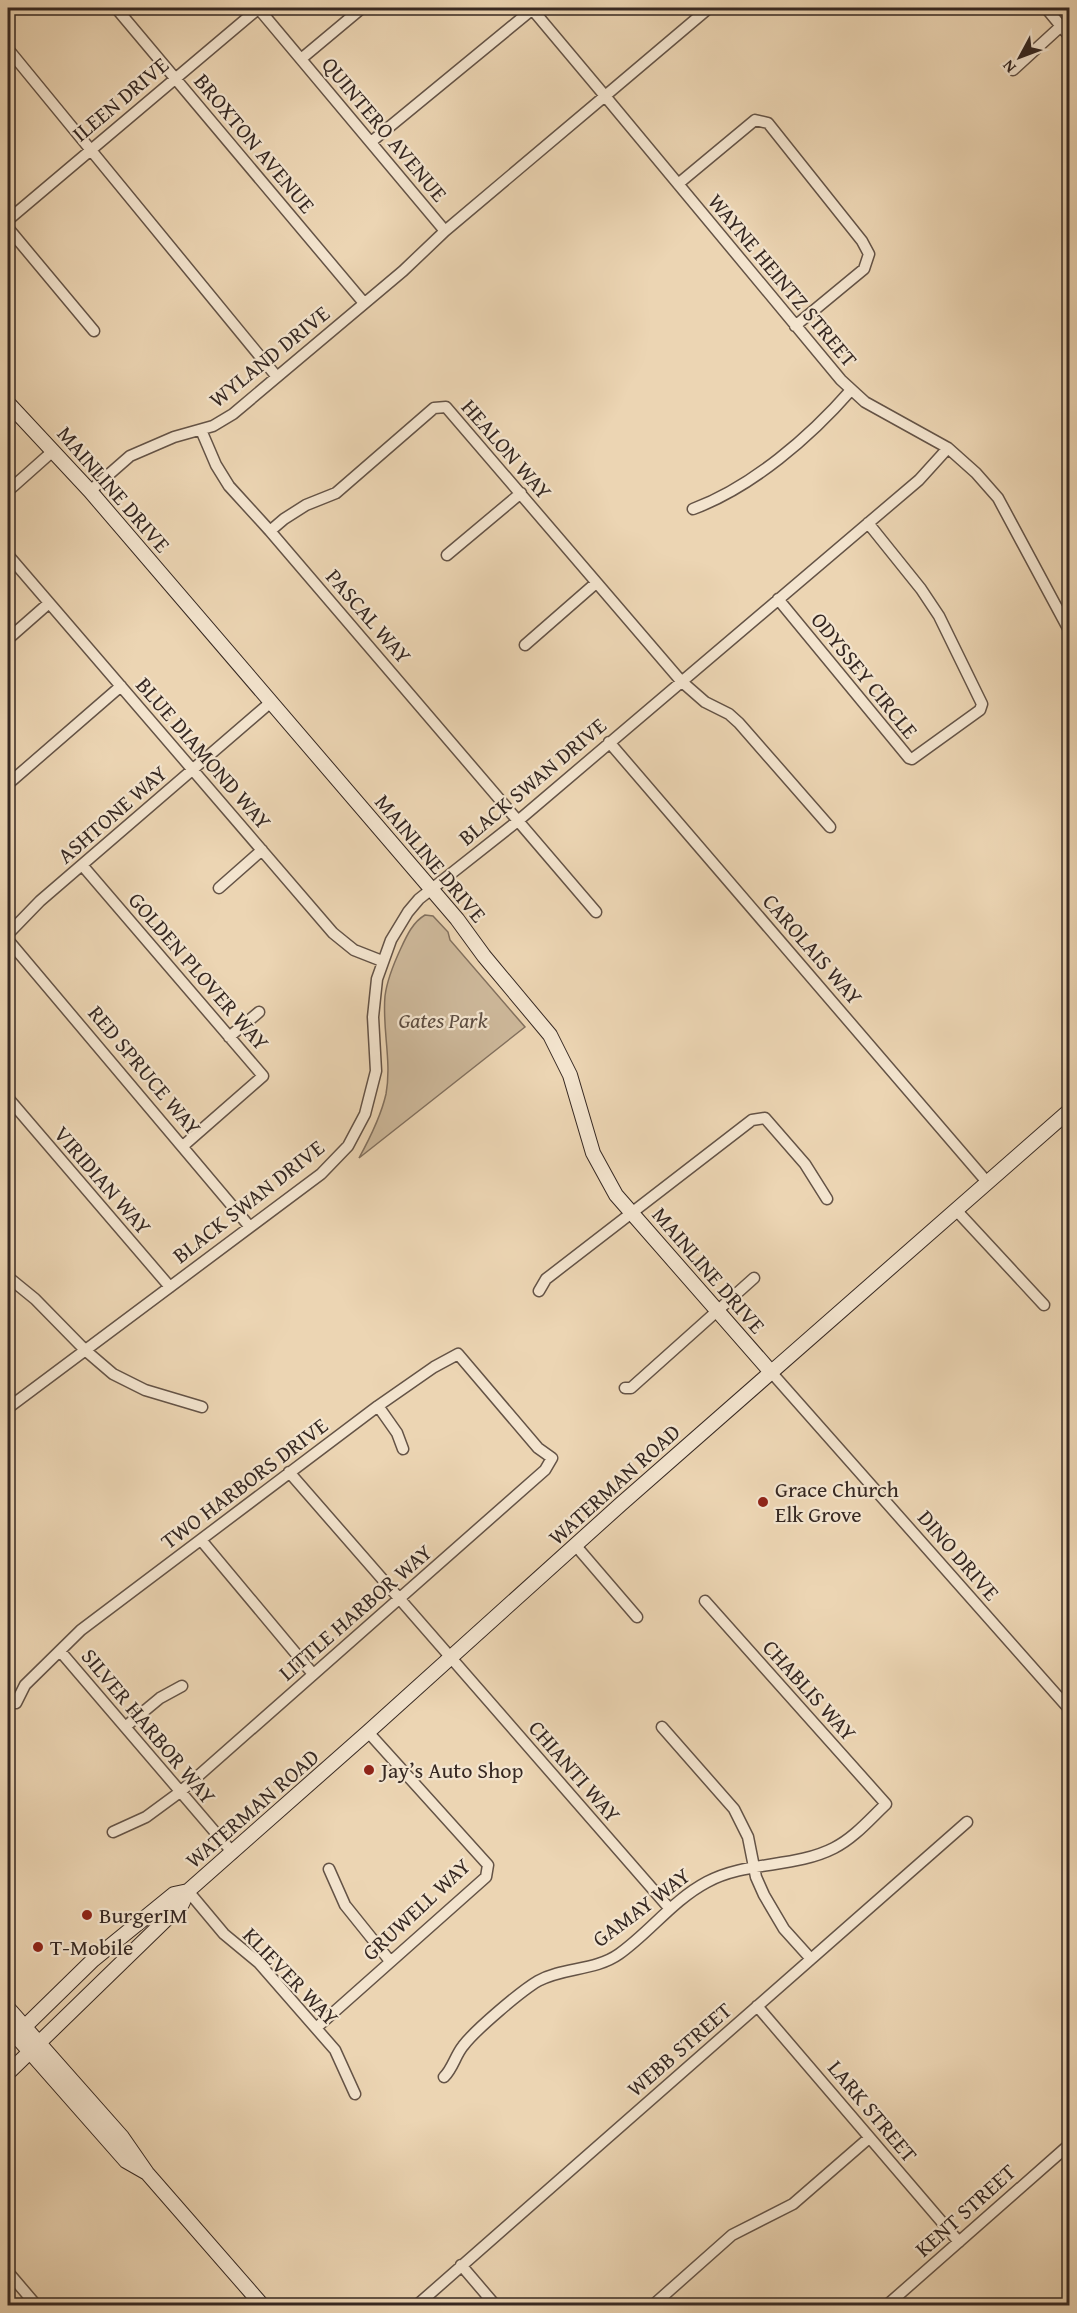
<svg xmlns="http://www.w3.org/2000/svg" width="1077" height="2313" font-family="'Gentium Book Plus',serif">
<style>
.green{fill:#cdb89a;stroke:#82705e;stroke-width:1.5}
.lines{fill:none;stroke-linecap:round;stroke-linejoin:round}
.street-casing{stroke:#645346;stroke-width:13}
.secondary-casing{stroke:#362822;stroke-width:16}
.street{stroke:#f3e4ce;stroke-width:10}
.secondary{stroke:#f3e4ce;stroke-width:14}
.poi-dot{fill:#8f2418;stroke:#f3e4ce;stroke-width:2}
.labels{text-anchor:middle;dominant-baseline:central;stroke-width:4.5;stroke-linejoin:round;paint-order:stroke}
.street-label{font-size:22px;fill:#362822;stroke:#f3e4ce}
.park-label{font-size:22px;font-style:italic;fill:#5c4c40;stroke:#f3e4ce}
.poi-label{font-size:22px;fill:#362822;stroke:#f3e4ce;text-anchor:start}
</style>
<rect width="100%" height="100%" fill="#ecd5b3"/>
<filter id="stains"><feTurbulence type="fractalNoise" baseFrequency=".00333" numOctaves="4"/><feColorMatrix values="0 0 0 0 .2 0 0 0 0 .09 0 0 0 0 .02 0 0 0 .5 -.17"/></filter>
<radialGradient id="worn" r=".72"><stop offset=".6" stop-color="#630" stop-opacity="0"/><stop offset="1" stop-color="#630" stop-opacity=".3"/></radialGradient>
<path class="green" d="M425 915 433 916 448 932 450 940 525 1027 359 1158C370 1138 381 1116 386 1094 392 1061 382 1029 385 996 387 980 394 963 401 948 407 935 413 922 425 915Z"/>
<g class="lines">
<g class="street-casing">
<path id="street" d="M116 8 364 303
M1046 8 1070 37
M532 9 605 96 709 8
M8 49 277 377
M301 59 362 8
M1013 70 1060 27
M371 142 534 8
M678 184 755 120 768 123 862 241 869 254 864 269 795 326
M8 220 259 8
M8 228 94 331
M445 231 605 96 841 380 865 402 948 448 976 473 998 498 1070 632
M201 430 216 465 229 486 270 531 596 912
M8 491 53 451
M90 491 130 456 174 437 213 426 233 414 403 271 445 231 258 8
M693 509C752 487 810 437 851 390
M270 531 284 519 306 505 336 493 434 408 446 407 681 681 705 702 729 714 739 723 830 827
M8 555 333 933 354 950 382 961
M447 555 521 493
M778 599 909 758 912 759 980 710 982 704 939 616 921 589 868 523
M8 639 49 603
M525 645 596 583
M609 742 987 1182
M8 784 121 686
M82 865 263 1076 183 1146
M219 888 262 850
M8 934 40 901 271 702
M8 940 250 1227
M229 1037 259 1012
M8 1098 170 1287
M956 1210 1044 1305
M8 1277 35 1299 85 1350 113 1374 145 1390 202 1407
M539 1291 546 1279 752 1120 765 1118 805 1164 827 1199
M771 1372 1070 1710
M625 1388H631L754 1278
M378 1406 397 1433 403 1449
M8 1408 321 1174 348 1146 365 1114 376 1071 373 1017 377 979 391 940 408 912 419 899 519 820 919 480 948 448
M289 1472 670 1909
M201 1540 313 1674
M576 1546 637 1617
M60 1651 233 1853
M16 1703 25 1685 81 1630 378 1406 434 1367 458 1354 538 1448 552 1458 545 1470 180 1792 146 1817 113 1832
M125 1727 160 1698 182 1686
M662 1727 734 1809 748 1837 756 1877 764 1895 784 1929 811 1959
M329 1869 345 1905 390 1961
M188 1891 224 1934 259 1963 335 2050 355 2094
M757 2006 959 2242
M316 2028 486 1877 488 1865 368 1732
M444 2077C453 2068 455 2056 463 2046 475 2030 521 1991 538 1981 563 1967 595 1971 619 1954 650 1932 673 1900 707 1882 746 1861 795 1868 834 1848 854 1838 870 1819 886 1804L705 1601
M461 2265 496 2306
M8 2272 37 2306
M416 2306 967 1822
M652 2306 732 2235 793 2204 869 2138
M886 2306 1070 2144"/>
</g>
<g class="secondary-casing">
<path id="secondary" d="M8 403 90 491 457 919 484 956 550 1035 570 1075 593 1153 616 1195 771 1372
M8 2008 122 2137 147 2173 263 2306
M8 2027 126 2161 147 2173
M8 2043 93 1960 174 1894 188 1891
M8 2073 182 1904 188 1891 368 1732 621 1504 1070 1110"/>
</g>
<use href="#street" class="street"/>
<use href="#secondary" class="secondary"/>
</g>
<g class="poi-dot">
<circle cx="763" cy="1502" r="6"/>
<circle cx="369" cy="1770" r="6"/>
<circle cx="87" cy="1915" r="6"/>
<circle cx="38" cy="1947" r="6"/>
</g>
<g class="labels">
<g class="street-label">
<text transform="translate(120 99) rotate(-40)">ILEEN DRIVE</text>
<text transform="translate(385 129) rotate(50)">QUINTERO AVENUE</text>
<text transform="translate(255 143) rotate(50)">BROXTON AVENUE</text>
<text transform="translate(783 280) rotate(50)">WAYNE HEINTZ STREET</text>
<text transform="translate(269 356) rotate(-39)">WYLAND DRIVE</text>
<text transform="translate(507 449) rotate(49)">HEALON WAY</text>
<text transform="translate(114 489) rotate(49)">MAINLINE DRIVE</text>
<text transform="translate(369 616) rotate(49)">PASCAL WAY</text>
<text transform="translate(865 675) rotate(51)">ODYSSEY CIRCLE</text>
<text transform="translate(204 753) rotate(49)">BLUE DIAMOND WAY</text>
<text transform="translate(532 781) rotate(-40)">BLACK SWAN DRIVE</text>
<text transform="translate(112 814) rotate(-41)">ASHTONE WAY</text>
<text transform="translate(431 858) rotate(50)">MAINLINE DRIVE</text>
<text transform="translate(813 949) rotate(49)">CAROLAIS WAY</text>
<text transform="translate(199 971) rotate(49)">GOLDEN PLOVER WAY</text>
<text transform="translate(145 1070) rotate(50)">RED SPRUCE WAY</text>
<text transform="translate(103 1180) rotate(49)">VIRIDIAN WAY</text>
<text transform="translate(248 1201) rotate(-38)">BLACK SWAN DRIVE</text>
<text transform="translate(709 1270) rotate(49)">MAINLINE DRIVE</text>
<text transform="translate(244 1483) rotate(-37)">TWO HARBORS DRIVE</text>
<text transform="translate(614 1484) rotate(-42)">WATERMAN ROAD</text>
<text transform="translate(959 1555) rotate(49)">DINO DRIVE</text>
<text transform="translate(355 1612) rotate(-41)">LITTLE HARBOR WAY</text>
<text transform="translate(810 1690) rotate(48)">CHABLIS WAY</text>
<text transform="translate(149 1726) rotate(50)">SILVER HARBOR WAY</text>
<text transform="translate(575 1771) rotate(49)">CHIANTI WAY</text>
<text transform="translate(252 1808) rotate(-41)">WATERMAN ROAD</text>
<text transform="translate(641 1907) rotate(-37)">GAMAY WAY</text>
<text transform="translate(416 1909) rotate(-43)">GRUWELL WAY</text>
<text transform="translate(291 1976) rotate(46)">KLIEVER WAY</text>
<text transform="translate(679 2049) rotate(-41)">WEBB STREET</text>
<text transform="translate(873 2111) rotate(50)">LARK STREET</text>
<text transform="translate(965 2210) rotate(-42)">KENT STREET</text>
</g>
<g class="park-label">
<text x="443" y="1020">Gates Park</text>
</g>
<g class="poi-label">
<text x="775" y="1489">Grace Church<tspan x="775" dy="25">Elk Grove</tspan></text>
<text x="381" y="1770">Jay’s Auto Shop</text>
<text x="99" y="1915">BurgerIM</text>
<text x="50" y="1947">T-Mobile</text>
</g>
</g>
<rect width="1077" height="2313" fill="none" stroke="#ecd5b3" stroke-width="30"/>
<rect x="9" y="9" width="1059" height="2295" fill="none" stroke="#362822" stroke-width="3"/>
<rect x="15" y="15" width="1047" height="2283" fill="none" stroke="#362822" stroke-width="1.5"/>
<g transform="translate(1020 57) rotate(229)" stroke="#f3e4ce" stroke-width="4.5" paint-order="stroke">
<path d="M0-4.5L10 22L0 15L-10 22Z" fill="#362822"/>
<text y="-9" font-size="16" font-weight="bold" text-anchor="middle" fill="#362822">N</text>
</g>
<rect width="100%" height="100%" filter="url(#stains)"/>
<rect width="100%" height="100%" fill="url(#worn)"/>
</svg>
